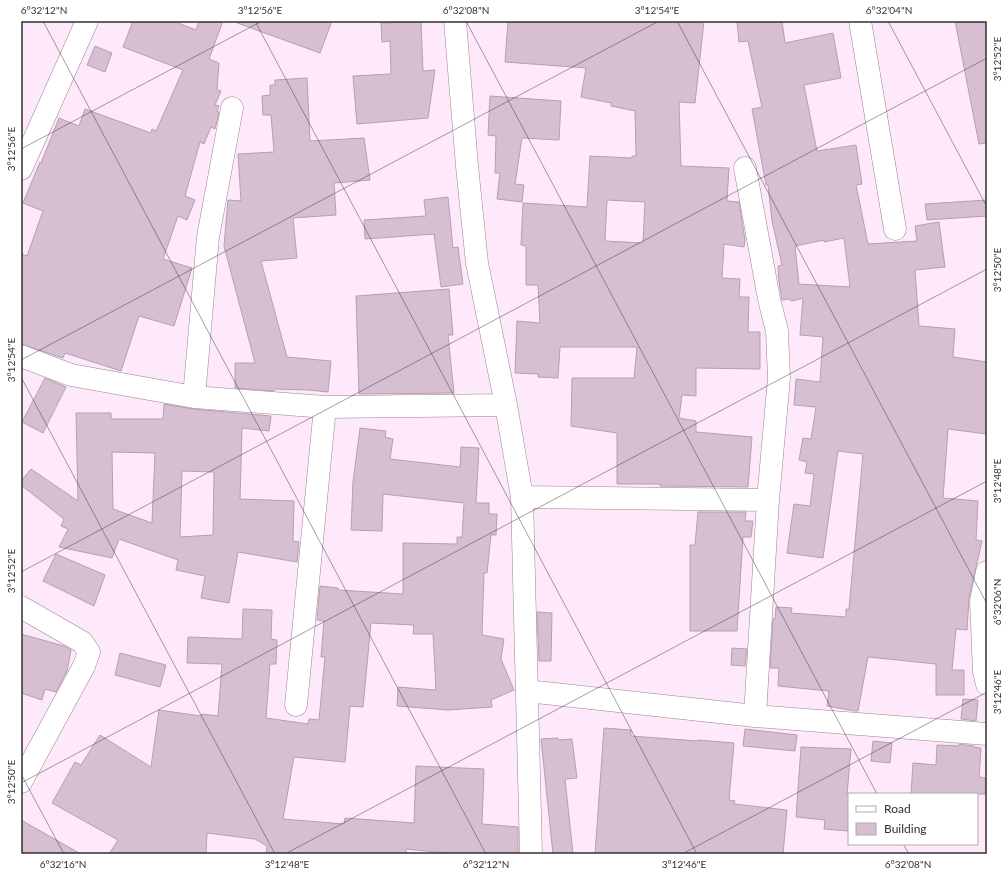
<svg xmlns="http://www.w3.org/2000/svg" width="1008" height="875" font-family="Lato,sans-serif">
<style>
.building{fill:#d7bfd2;stroke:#b69fb2;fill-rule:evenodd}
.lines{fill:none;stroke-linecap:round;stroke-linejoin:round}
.minor-casing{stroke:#998395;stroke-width:23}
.minor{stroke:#fff;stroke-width:22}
.ticks{fill:none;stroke:#362d34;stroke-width:1;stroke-opacity:0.45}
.neatline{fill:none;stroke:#362d34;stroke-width:1.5}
.ticks-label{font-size:10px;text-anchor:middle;fill:#362d34}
</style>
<rect width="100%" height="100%" fill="#fde9f9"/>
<path class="building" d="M133 21H173L196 30 199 21H223L209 59 219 63 217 90 221 91 215 105 219 106 217 111 219 112 215 129 211 127 204 144 200 142 185 196 195 200 187 220 178 216 163 259 192 268 174 326 139 316 121 371 65 353 63 358 21 344V254L27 256 43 211 23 203 40 162 41 163 59 118 79 126 85 109 151 133 152 129 156 131 183 70 123 47Z
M237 21H332L320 53 237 23Z
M391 21H421L423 71 435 70 428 118 357 124 353 76 391 74 390 41 382 42 381 23H391Z
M508 21H704L695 103 679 102 681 166 729 168 727 200 728 201 739 202 745 240 744 247 724 244 722 278 740 279 739 297H749L748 332H760V369L696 368V396L682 395 679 418 696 421V432L752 437 748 487 663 486H660V484H617V433L571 426 572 378H634L637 347H560L558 378 538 377V374L515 373 517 321 540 323 538 285H526V246L521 245 523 203 587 207 590 156 632 158V156H636L635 111 611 106V103L581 97 586 68 505 62ZM607 200 645 202 643 243 605 241Z
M737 21H782L785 43 833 33 841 78 804 85 817 151 856 145 862 184 856 185 868 244 917 241 915 226 939 222 945 267 915 270 919 326 955 329 953 357 987 362V434L948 429 943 498 978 501 976 540 982 541 969 598 967 630 956 629 952 670H964V695H936V664L868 657 858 711H855L827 706 829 691 778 686 779 668H770L773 619H775L776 607 792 608 791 613 846 617V609H849L863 454 838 451 823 558 787 553 794 504 810 506 814 474 805 473 807 462 799 460 803 438 811 439 816 407 794 405 796 379 820 382 823 337 800 335 803 298H801V299L791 301 790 299 782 300 779 282 778 266 782 265 772 221 768 185H766L752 109 762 107 748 41 739 42ZM844 238 850 287 799 284 795 246 824 240V242Z
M955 21H987V143L979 144Z
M95 46 112 53 105 72 87 65Z
M307 78 310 141 364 138 370 180 334 183 336 215 293 218 297 258 261 261 287 357 331 361 328 392 309 390 274 389V391L235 388V363H255L224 246 228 200 241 201 238 154 274 152 271 115H263L262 96 270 95V85H275V80Z
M490 96 561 101 559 140 522 138 515 184 524 185 522 202 497 199 500 173H495L496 136 488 135Z
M448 197 453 248 458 247 463 284 441 287 434 234 365 239 364 220 426 216 424 200Z
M987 200V216L927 220 925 204Z
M449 289 453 335H448L454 393 359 394 356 296Z
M45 378 66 387 43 433 22 422Z
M164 404 193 409 271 416 269 431 242 428 240 499 294 501 293 541 299 542 297 562 238 552 229 603 201 598 205 576 176 570 178 560 119 539 112 558 59 547 68 529 61 526 64 519 21 485V481L31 469 78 501 76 413H111V419H163ZM112 452 155 453 152 523 113 509ZM182 471 214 472 213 535 180 537Z
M360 428 386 431 385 437 393 439 390 459 460 467 461 447 479 448 476 503H489V514H497L496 535H491L487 573H484L482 635 504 639 501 659 514 690 491 700 492 707 448 710 397 706 398 687 436 690 433 634H413L414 625 371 623 363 707 350 706 345 762 294 757 283 819 344 824 345 818 414 823 416 766 484 769 482 824 518 827V854H457L406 849V854H266L267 846 255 839 207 833 206 854H109L118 840 52 803 75 762 81 765 100 735 151 767 159 710 201 716 202 714 218 716 222 664 187 663 188 637 242 639 243 609 272 610 271 639 277 640 276 664H270L266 718 308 724 309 719 319 720 325 657H321L324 621 317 620 320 586 338 588V590L403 594V543L457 544V537H462L464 503 383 494 382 531 351 530 353 482Z
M698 512H746L745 521H753L751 537H743L737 631H690V545H695Z
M56 554 105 575 94 606 43 581Z
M537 612 552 613 551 661H539Z
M21 634 64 646 71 650 67 671 56 692 45 689 42 700 21 693Z
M732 648 747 649 745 666 731 665Z
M120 653 166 665 160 687 115 675Z
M963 699 978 700 976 721 961 719Z
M604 728 631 730V736L698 741V740L734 743 729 800 735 801 734 804 787 810 783 854H595Z
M745 729 797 735 795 751 743 746Z
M558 738 559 740 572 739 577 778 565 779 573 854H553L541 739Z
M873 741 892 743 890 763 871 761Z
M959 744 974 746V747L981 748 979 777 986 778 985 794H911L913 763 936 765 937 745 959 746Z
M801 747 851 749 847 795H849L848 831 824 829 825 820 796 817Z
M21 820 81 854H21Z"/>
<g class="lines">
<g class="minor-casing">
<path id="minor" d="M455 21 467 166 477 263 506 405 522 497 531 854
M860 21 895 229
M745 168 769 299 777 331 779 378 768 500 755 716 987 734
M21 169 87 21
M21 356 71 375 194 397 325 407 506 405
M194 397 208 237 232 108
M522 497 768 500
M987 572 981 601 984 672 987 684
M21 607 82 642 89 652 84 666 21 782
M527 691 755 716
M296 705 325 407"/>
</g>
<use href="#minor" class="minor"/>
</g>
<path class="ticks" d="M43 21 486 854M255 21 697 854M466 21 877 794M677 21 987 604M888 21 987 207M21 149 262 21M21 360 659 21M21 377 275 854M21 572 987 58M21 774 64 854M21 783 987 269M903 844 909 854M285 854 987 481M682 854 987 692"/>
<rect width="1008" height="875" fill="none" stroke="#ffffff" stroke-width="44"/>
<rect x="848" y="793" width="130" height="52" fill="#ffffff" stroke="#afabae"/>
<rect x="856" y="806" width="20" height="6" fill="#ffffff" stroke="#afabae"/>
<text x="884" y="813" font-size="12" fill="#362d34">Road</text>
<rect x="856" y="823" width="20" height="12" fill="#d7bfd2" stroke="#afabae"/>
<text x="884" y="833" font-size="12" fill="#362d34">Building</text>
<rect x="22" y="22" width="964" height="831" class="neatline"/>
<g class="ticks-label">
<text x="44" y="14">6°32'12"N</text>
<text x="260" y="14">3°12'56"E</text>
<text x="466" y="14">6°32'08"N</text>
<text x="657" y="14">3°12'54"E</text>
<text x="889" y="14">6°32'04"N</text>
<text transform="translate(997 59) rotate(-90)" y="4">3°12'52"E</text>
<text transform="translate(11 149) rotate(-90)" y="4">3°12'56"E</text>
<text transform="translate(997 270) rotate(-90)" y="4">3°12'50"E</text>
<text transform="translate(11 360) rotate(-90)" y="4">3°12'54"E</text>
<text transform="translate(997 481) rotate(-90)" y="4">3°12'48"E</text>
<text transform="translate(11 571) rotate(-90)" y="4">3°12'52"E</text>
<text transform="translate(997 602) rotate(-90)" y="4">6°32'06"N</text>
<text transform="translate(997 692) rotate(-90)" y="4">3°12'46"E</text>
<text transform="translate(11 782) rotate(-90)" y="4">3°12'50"E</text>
<text x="63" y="868">6°32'16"N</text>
<text x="287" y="868">3°12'48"E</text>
<text x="486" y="868">6°32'12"N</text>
<text x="684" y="868">3°12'46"E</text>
<text x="908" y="868">6°32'08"N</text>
</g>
</svg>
